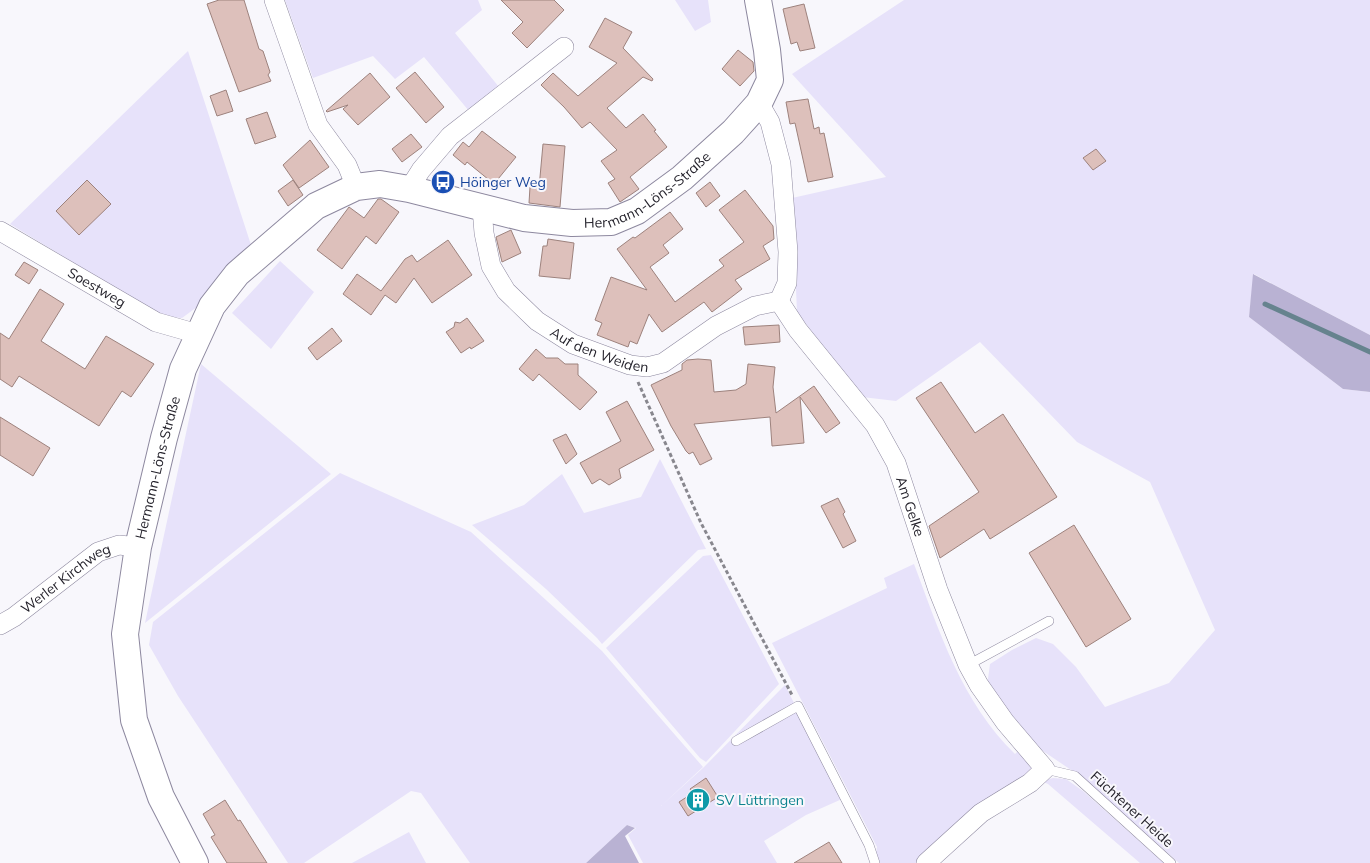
<svg xmlns="http://www.w3.org/2000/svg" width="1370" height="863" font-family="Mulish,sans-serif">
<style>
.green{fill:#e7e2fa}
.forest{fill:#b9b2d3}
.lines{fill:none;stroke-linecap:round;stroke-linejoin:round}
.stream{stroke:#66838e;stroke-width:5}
.building{fill:#ddc0bb;stroke:#9d827d}
.lane-casing{stroke:#8d889f;stroke-width:10}
.street-casing{stroke:#8d889f;stroke-width:20}
.secondary-casing{stroke:#8d889f;stroke-width:28}
.path{stroke:#88878e;stroke-width:3;stroke-dasharray:4 2.5;stroke-linecap:butt}
.lane{stroke:#fff;stroke-width:9}
.street{stroke:#fff;stroke-width:19}
.secondary{stroke:#fff;stroke-width:26}
.labels{text-anchor:middle;dominant-baseline:central;stroke-width:4;stroke-linejoin:round;paint-order:stroke}
.transit-label{font-size:14px;fill:#164399;stroke:#f8f7fc;text-anchor:start}
.street-label{font-size:14px;fill:#25232c;stroke:#f8f7fc}
.culture-label{font-size:14px;fill:#0d838f;stroke:#f8f7fc;text-anchor:start}
</style>
<rect width="100%" height="100%" fill="#f8f7fc"/>
<path class="green" d="M285 0H478L482 10 455 33 499 87 469 111 424 57 395 79 373 56 313 78Z
M675 0H708L711 22 695 31Z
M904 0H1370V335L1254 274 1249 317 1343 389 1370 392V863H1179L1083 778 1037 747 987 686 990 664 1012 650 1036 638 1053 644 1076 667 1105 707 1169 683 1215 630 1150 482 1077 442 980 342 896 401 862 397 797 312 792 198 886 177 792 74Z
M188 51 252 248 201 304 182 318 161 316 10 224Z
M280 261 314 292 271 349 232 313Z
M201 364 331 474 145 623Z
M660 459 706 549 698 550 602 644 597 638 546 589 472 525 524 505 562 474 584 513 641 497Z
M340 473 471 532 602 651 703 767 661 806 704 767 785 685 842 799 806 815 764 841 777 863H643L628 835 636 828 627 825 586 863H470L421 793 411 791 304 863H288L178 696 149 645 153 622Z
M711 555 779 684 706 762 700 758 606 648 703 556Z
M914 564C939 631 962 703 1015 754L1021 748 1032 762V772L918 863H878L876 854 877 847 772 643 887 588 884 578Z
M1053 778 1066 779 1083 791 1164 863H1140L1048 784 1041 781Z
M409 832 426 863H352Z"/>
<path class="forest" d="M1253 274 1370 335V392L1343 389 1249 317Z
M627 825 635 828 625 836 639 863H586Z"/>
<g class="lines">
<path class="stream" d="M1265 304 1370 352"/>
</g>
<path class="building" d="M219 0H244L259 49 263 51 270 72 268 75 271 81 239 92 207 4Z
M501 0H554L564 10 527 48 512 33 523 22Z
M804 4 815 48 800 51 797 42 791 44 783 9Z
M605 18 632 32 623 48 653 79 652 81 643 77 607 108 626 128 643 114 656 130 654 131 667 147 630 177 639 189 620 202 608 183 615 179 601 161 617 150 590 122 582 128 564 107 541 85 553 73 578 96 617 63 589 47Z
M738 50 753 62 754 71 740 86 722 69Z
M415 72 444 107 426 123 396 88Z
M370 73 390 97 358 125 343 109 348 105 327 112 326 111Z
M226 90 233 111 217 116 210 96Z
M808 99 814 129 819 127 820 134 824 133 833 177 808 182 795 123 790 124 786 102Z
M267 112 276 137 255 144 246 119Z
M482 131 516 157 494 184 467 162 465 165 453 155 463 142 469 147Z
M411 134 422 147 402 162 392 149Z
M310 140 329 167 299 188 283 165Z
M543 144 565 146 560 207 529 203 530 187 539 188Z
M1096 149 1106 161 1093 170 1083 158Z
M87 180 111 204 79 235 56 211Z
M293 180 303 195 288 206 278 191Z
M710 182 720 196 706 207 696 193Z
M745 190 773 226 774 239 763 246 770 259 735 280 742 289 712 312 704 302 662 332 649 314 637 344 630 341 628 347 597 335 602 323 595 320 611 277 647 290 617 249 633 237 635 238 670 212 683 229 663 245 669 253 650 267 675 302 724 266 719 260 744 242 719 210Z
M378 199H381L399 212 376 244 366 236 342 269 317 250 349 207 364 218Z
M511 230 521 253 502 262 496 237Z
M548 239 574 243 570 279 539 276 543 246H547Z
M448 240 472 275 432 303 414 278 396 303 385 295 371 315 343 294 357 274 381 291 405 259 412 255 417 262Z
M24 262 38 270 29 284 15 275Z
M40 289 64 304 41 341 85 369 106 336 154 364 131 397 122 391 99 426 19 376 12 387 0 379V333L9 339Z
M467 318 484 341 471 349 470 347 461 353 446 332 454 327 455 322 460 323Z
M779 325 780 342 745 345 743 327Z
M332 328 342 341 317 360 308 348Z
M536 349 546 358H558L565 364H578V375L597 392 580 410 539 374 533 381 519 369Z
M698 359 711 360 714 392 736 390 746 384 748 364 775 367 773 387 776 413 814 386 840 423 826 433 800 397 804 443 772 446 770 417 694 424 712 459 700 465 693 452 689 454 686 451 671 426 651 385 682 370V364L687 360Z
M941 382 975 433 1003 414 1057 497 990 539 984 529 940 558 929 526 979 492 916 398Z
M627 401 654 450 619 469 621 478 609 485 600 479 592 484 580 463 621 441 606 412Z
M0 417 50 448 33 476 0 455Z
M566 434 577 454 566 464 553 440Z
M838 498 845 512 843 514 856 541 843 548 821 506Z
M1074 525 1131 619 1086 647 1029 553Z
M706 778 718 797 688 816 679 802 693 793 690 789Z
M225 800 238 821 240 820 267 863H227L211 837 215 835 203 814Z
M829 842 842 863H794Z"/>
<g class="lines">
<g class="lane-casing">
<path id="lane" d="M968 665 1049 621
M736 741 798 706 869 845 875 863
M1045 769 1075 776 1171 863"/>
</g>
<g class="street-casing">
<g id="street">
<path d="M274 0 318 125 347 165 356 187"/>
<path d="M759 103 770 122 781 164 788 252 787 283 779 301"/>
<path d="M409 189 421 170 450 136 564 47"/>
<path id="s1" d="M482 208 484 233 491 266 506 291 537 321 573 344 630 365 647 367 663 363 716 326 755 306 779 301"/>
<path id="s2" d="M0 231 156 322 198 334"/>
<path id="s3" d="M779 301 798 330 875 425 896 463 938 590 968 665 979 685 1005 722 1045 769 1030 783 981 813 926 863"/>
<path id="s4" d="M0 625 14 617 98 552 119 545 138 547"/>
</g>
</g>
<g class="secondary-casing">
<g id="secondary">
<path id="s5" d="M195 863 161 797 134 720 125 634 138 547 164 438 183 369 212 306 237 274 316 206 356 187 380 184 409 189 524 218 572 223 611 222 637 211 682 178 733 132 759 103 770 80 767 50 758 0"/>
</g>
</g>
<path class="path" d="M638 382 701 523 792 695"/>
<use href="#lane" class="lane"/>
<use href="#street" class="street"/>
<use href="#secondary" class="secondary"/>
</g>
<defs>
<g id="bus-disc" transform="scale(1.25)"><circle r="9.5" fill="#1a4fb4" stroke="#f8f7fc"/><path d="M-5-6H5V4H4V6H2V4H-2V6H-4V4H-5ZM-3.5-4V0h7V-4ZM-3.5 1.2v1.5H-2V1.2ZM2 1.2v1.5H3.5V1.2Z" fill="#fff"/></g>
<g id="building-disc" transform="scale(1.25)"><circle r="9.5" fill="#0f9aa8" stroke="#f8f7fc"/><path d="M-4-6H4V6H1V3H-1V6H-4ZM-2.5-4.3h1.7v1.8h-1.7ZM.8-4.3h1.7v1.8H.8ZM-2.5-1h1.7V.8h-1.7ZM.8-1h1.7V.8H.8Z" fill="#fff"/></g>
</defs>
<g fill-rule="evenodd">
<use href="#bus-disc" x="443" y="182"/>
<use href="#building-disc" x="698" y="800"/>
</g>
<g class="labels">
<g class="transit-label">
<text x="460" y="182">Höinger Weg</text>
</g>
<g class="street-label">
<text stroke="none"><textPath href="#s5" startOffset="1078">Hermann-Löns-Straße</textPath></text>
<text stroke="none"><textPath href="#s2" startOffset="112">Soestweg</textPath></text>
<text stroke="none"><textPath href="#s1" startOffset="201">Auf den Weiden</textPath></text>
<text stroke="none"><textPath href="#s5" startOffset="412">Hermann-Löns-Straße</textPath></text>
<text stroke="none"><textPath href="#s3" startOffset="246">Am Gelke</textPath></text>
<text stroke="none"><textPath href="#s4" startOffset="81">Werler Kirchweg</textPath></text>
<text transform="translate(1132 809) rotate(42)">Füchtener Heide</text>
</g>
<g class="culture-label">
<text x="716" y="800">SV Lüttringen</text>
</g>
</g>
</svg>
